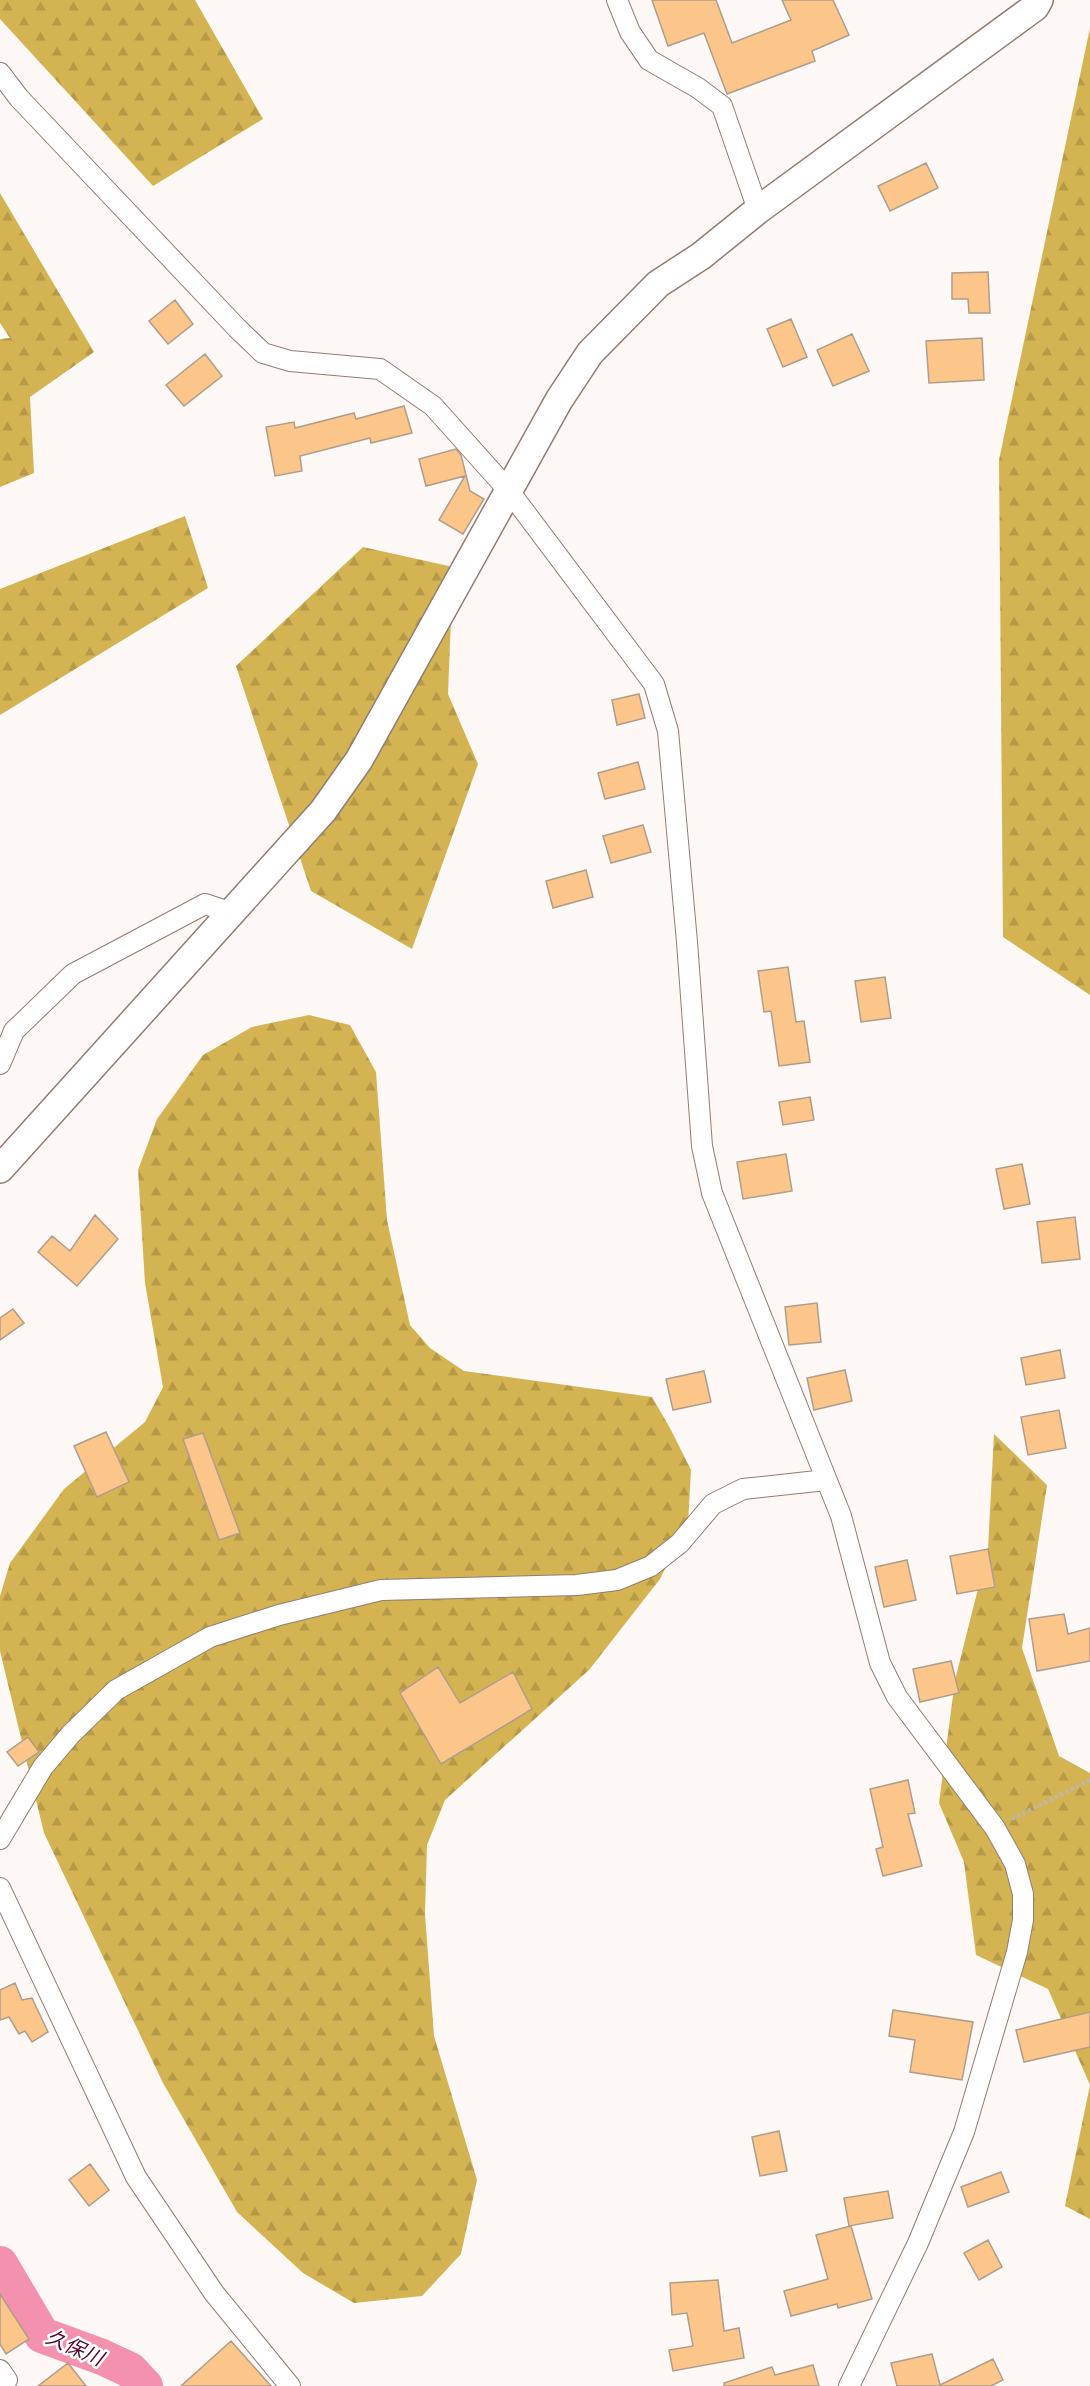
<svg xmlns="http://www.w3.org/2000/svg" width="1090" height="2386" font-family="'PT Serif','Noto Sans JP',serif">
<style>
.forest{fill:url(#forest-firs)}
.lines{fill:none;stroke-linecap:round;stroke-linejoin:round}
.river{stroke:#f391af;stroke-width:36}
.building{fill:#fcc68b;stroke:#af9d8b;stroke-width:1.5}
.street-casing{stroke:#937c71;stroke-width:22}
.secondary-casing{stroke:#937c71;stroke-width:30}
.path{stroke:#bdb6b3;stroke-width:4;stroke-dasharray:3 3;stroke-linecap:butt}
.street{stroke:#fff;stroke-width:20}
.secondary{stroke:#fff;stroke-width:27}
.labels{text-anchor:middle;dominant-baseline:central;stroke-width:5;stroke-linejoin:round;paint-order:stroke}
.water-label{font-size:20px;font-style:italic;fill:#5e052e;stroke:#fff}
</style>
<defs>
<pattern id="forest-firs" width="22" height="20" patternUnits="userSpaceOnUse" patternTransform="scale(1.5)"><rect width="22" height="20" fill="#d4b452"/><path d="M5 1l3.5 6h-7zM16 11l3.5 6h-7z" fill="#b69a47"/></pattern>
</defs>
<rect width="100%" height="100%" fill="#fdf8f5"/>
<path class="forest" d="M0 0H195L263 119 153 186 0 19Z
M1090 28V995L1003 937 999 460Z
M0 193 94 352 30 397 34 473 0 487V339L10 338 0 323Z
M185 516 208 588 0 715V589Z
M363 547 453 567 448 694 478 764 412 949 311 891 236 666Z
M309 1015 350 1025 376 1072 387 1220 410 1325 430 1348 464 1371 652 1397 670 1428 691 1470 688 1523 660 1579 589 1670 445 1800 427 1845 425 1914 434 2036 477 2180 461 2254 422 2296 354 2303 303 2273 237 2212 163 2083 44 1833 0 1651V1596L10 1563 64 1489 145 1422 163 1387 145 1283 138 1170 157 1119 203 1055 252 1027Z
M994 1434 1047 1485 1022 1648 1059 1756 1090 1773V2219L1065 2206 1090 2085 1048 1989 976 1955 964 1862 939 1803 955 1680 988 1549Z"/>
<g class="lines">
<path class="river" d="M0 2264 42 2335 102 2357 130 2370 145 2386"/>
</g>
<path class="building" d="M652 0H716L732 43 791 20 782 0H833L849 35 812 51 815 61 727 94 704 33 668 46Z
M926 163 938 188 890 211 878 186Z
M988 272 990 313H969L968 299H952V273Z
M175 300 193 324 168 344 149 321Z
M791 319 807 357 783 367 767 329Z
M852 334 869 371 833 386 817 350Z
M982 338 984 380 929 383 926 341Z
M205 354 222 376 184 406 166 385Z
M404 406 412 433 371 443 370 438 300 456 302 471 275 476 266 427 294 422 295 428 354 413 356 419Z
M456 449 461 455 470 491 484 499 463 534 439 520 465 476 426 486 419 459Z
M639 694 645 718 617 725 612 700Z
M638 762 645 789 605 799 598 773Z
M643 825 651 852 611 863 603 836Z
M586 870 593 897 553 908 546 881Z
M788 967 796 1022 804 1021 810 1062 779 1066 771 1011 764 1012 758 971Z
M885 977 891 1018 861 1022 855 981Z
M810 1097 814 1120 783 1125 779 1102Z
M786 1154 792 1191 743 1199 737 1162Z
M1022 1164 1030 1204 1004 1209 996 1169Z
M95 1215 118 1239 77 1286 38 1252 52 1236 70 1251Z
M1075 1217 1080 1259 1042 1263 1037 1222Z
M817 1303 821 1342 789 1345 785 1307Z
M13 1309 24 1323 0 1340V1318Z
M1060 1350 1065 1378 1026 1385 1021 1358Z
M845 1370 852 1401 814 1410 807 1378Z
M704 1371 711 1402 673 1410 666 1379Z
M1059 1410 1066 1448 1028 1455 1021 1417Z
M106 1432 129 1482 97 1497 74 1446Z
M203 1433 240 1533 219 1540 183 1439Z
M988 1549 995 1587 957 1594 950 1556Z
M907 1560 916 1600 884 1607 875 1567Z
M1064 1614 1068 1634 1090 1628V1661L1037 1671 1029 1619Z
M951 1661 959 1693 920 1702 913 1669Z
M438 1667 460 1703 513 1672 532 1709 441 1764 400 1693Z
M28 1737 39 1752 18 1766 7 1752Z
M908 1780 915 1813 908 1814 922 1866 883 1876 876 1849 883 1847 870 1789Z
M15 1983 22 2000 32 1998 48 2032 32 2042 25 2031 19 2034 9 2017 0 2020V1990Z
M893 2010 973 2022 962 2080 910 2072 915 2040 889 2036Z
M1090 2012V2047L1024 2062 1016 2030Z
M779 2131 787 2171 760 2176 752 2137Z
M90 2164 109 2190 89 2206 69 2180Z
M1001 2172 1009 2192 968 2207 961 2187Z
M888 2191 893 2218 849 2226 844 2198Z
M851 2226 872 2299 838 2308 837 2304 791 2316 784 2291 828 2279 816 2235Z
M988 2240 1002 2267 979 2280 964 2253Z
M718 2280 724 2331 739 2328 744 2358 673 2371 669 2350 693 2346 687 2313 672 2315 670 2283Z
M0 2294 29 2339 6 2354 0 2344Z
M231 2341 271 2386H181Z
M932 2354 940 2385 993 2359 1003 2380 991 2386H897L891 2363Z
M68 2363 86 2386H38Z
M813 2365 819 2386H724V2383L772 2367 775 2375Z"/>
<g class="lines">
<g class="street-casing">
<path id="street" d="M617 0 630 32 649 60 698 88 722 106 758 210
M0 73 19 98 237 328 263 353 290 361 380 369 433 406 509 491 654 684 668 731 687 942 702 1146 712 1193 841 1516 880 1663 897 1697 995 1828 1015 1864 1023 1894V1920L1017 1952 964 2132 918 2243 849 2386
M0 1064 14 1031 73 974 205 904 232 913
M0 1839 43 1767 71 1734 116 1690 210 1637 279 1615 381 1590 577 1585 617 1580 651 1566 680 1543 713 1504 743 1489 826 1480
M0 1888 136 2177 214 2293 290 2386
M0 2370 7 2380 2 2386"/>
</g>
<g class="secondary-casing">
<path id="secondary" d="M0 1169 323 811 359 760 559 400 590 353 658 284 701 256 758 210 1035 7 1039 0"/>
</g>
<path class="path" d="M1012 1819 1090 1780"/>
<use href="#street" class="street"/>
<use href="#secondary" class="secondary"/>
</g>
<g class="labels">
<g class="water-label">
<text transform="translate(75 2347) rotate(24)">久保川</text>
</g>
</g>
</svg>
